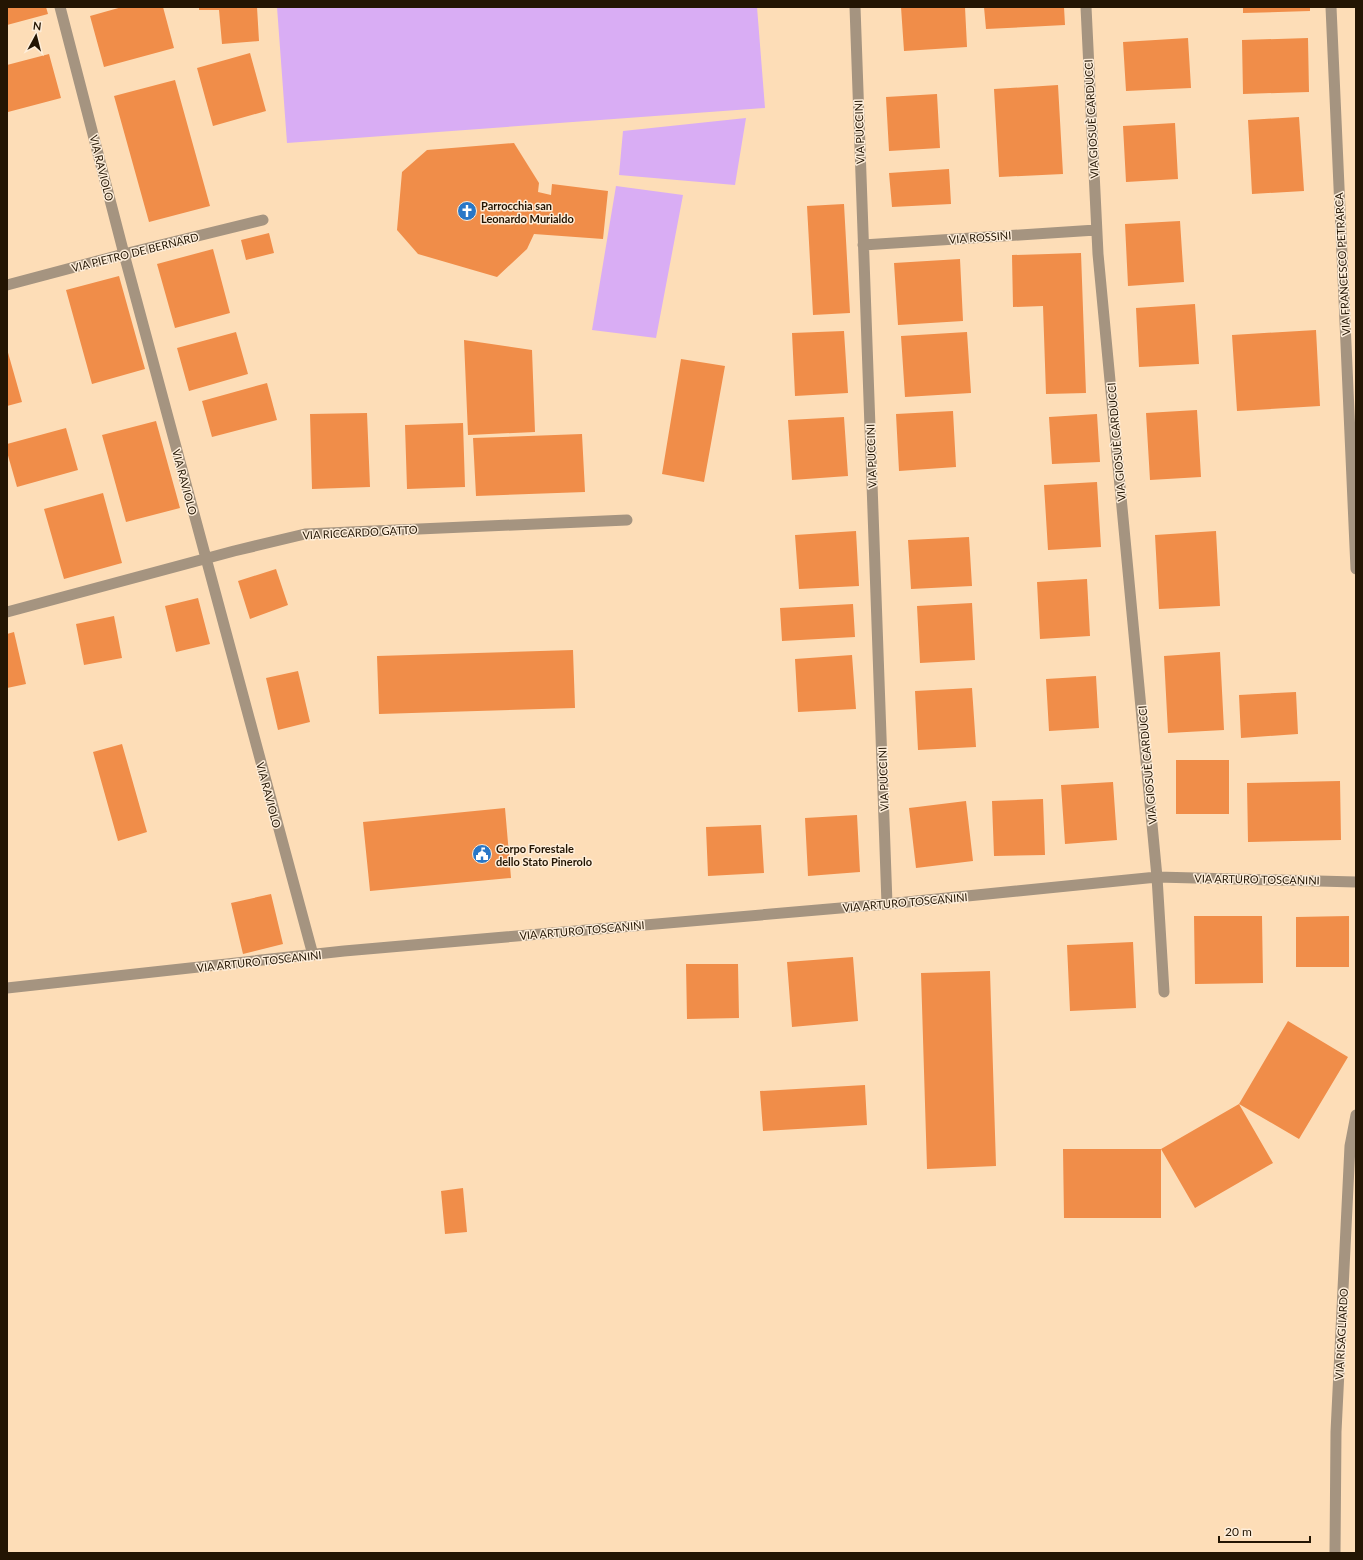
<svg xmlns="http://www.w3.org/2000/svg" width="1363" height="1560" font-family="Lato,sans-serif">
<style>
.green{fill:#d9adf4}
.building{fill:#f08d49}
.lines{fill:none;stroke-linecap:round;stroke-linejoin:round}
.minor{stroke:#a59480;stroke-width:11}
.labels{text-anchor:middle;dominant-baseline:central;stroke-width:3;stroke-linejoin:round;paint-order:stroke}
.street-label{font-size:11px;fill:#231503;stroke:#feeeda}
.poi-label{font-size:11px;font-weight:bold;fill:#231503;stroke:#feeeda;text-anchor:start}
</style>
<rect width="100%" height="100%" fill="#fdddb7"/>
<path class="green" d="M277 7H757L765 108 287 143Z
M746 118 735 185 619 175 623 131Z
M616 186 683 195 656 338 592 330Z"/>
<path class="building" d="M7 7H46L48 14 7 25Z
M122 7H163L174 48 104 67 90 16Z
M199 7H257L259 41 222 44 219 10H199Z
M901 7H965L967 47 904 51Z
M984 7H1064L1065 25 986 29Z
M1243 7H1310V11L1243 13Z
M1188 38 1191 88 1126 91 1123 42Z
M1308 38 1309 92 1243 94 1242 40Z
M250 53 266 111 213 126 197 68Z
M49 54 61 98 8 112 7 108V65Z
M175 80 210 206 149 222 114 96Z
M1058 85 1063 174 999 177 994 89Z
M937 94 940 148 889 151 886 97Z
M1299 117 1304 191 1252 194 1248 120Z
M1175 123 1178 179 1126 182 1123 126Z
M514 143 539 183 538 192 551 195 552 184 608 191 603 239 534 234 527 249 497 277 418 254 397 230 402 172 427 150Z
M949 169 951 204 892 207 889 173Z
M844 204 850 313 813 315 807 206Z
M1180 221 1184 282 1128 286 1125 224Z
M269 233 274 253 246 260 241 240Z
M213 249 230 313 175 328 157 264Z
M1081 253 1086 393 1046 394 1043 306 1013 307 1012 255Z
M960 259 963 321 898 325 894 263Z
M119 276 145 369 92 384 66 290Z
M1195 304 1199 364 1139 367 1136 308Z
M1316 330 1320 406 1237 411 1232 335Z
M844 331 848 393 795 396 792 333Z
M236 332 248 374 189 391 177 348Z
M967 332 971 393 905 397 901 336Z
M464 340 532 350 535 432 468 435Z
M7 349 22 402 7 406Z
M681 359 725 366 704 482 662 474Z
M267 383 277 420 212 437 202 401Z
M1197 410 1201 477 1150 480 1146 413Z
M953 411 956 467 899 471 896 414Z
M367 413 370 487 312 489 310 414Z
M1097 414 1100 462 1052 464 1049 417Z
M844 417 848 476 792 480 788 420Z
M156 421 180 508 126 522 102 435Z
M463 423 465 487 407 489 405 425Z
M66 428 78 470 17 487 7 452V444Z
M582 434 585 492 476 496 473 438Z
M1097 482 1101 547 1048 550 1044 485Z
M103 493 122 563 64 579 44 509Z
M856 531 859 586 799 589 795 535Z
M1216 531 1220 606 1159 609 1155 535Z
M969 537 972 586 911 589 908 540Z
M276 569 288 605 250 619 238 581Z
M1087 579 1090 636 1040 639 1037 582Z
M198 598 210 644 176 652 165 606Z
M972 603 975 660 920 663 917 606Z
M853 604 855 637 782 641 780 608Z
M114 616 122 658 84 665 76 624Z
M14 632 26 684 7 688V634Z
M573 650 575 708 379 714 377 656Z
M1220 652 1224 730 1168 733 1164 656Z
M852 655 856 709 798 712 795 659Z
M298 671 310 722 278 730 266 678Z
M1096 676 1099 728 1049 731 1046 679Z
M972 688 976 747 918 750 915 691Z
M1296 692 1298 734 1241 738 1239 695Z
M122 744 147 832 118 841 93 752Z
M1176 760H1229V814H1176Z
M1340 781 1341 840 1248 842 1247 783Z
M1113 782 1117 840 1065 844 1061 785Z
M1043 799 1045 855 994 856 992 801Z
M966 801 973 861 916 868 909 808Z
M505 808 511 878 370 891 363 822Z
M857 815 860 872 808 876 805 818Z
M761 825 764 873 708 876 706 827Z
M271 894 283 944 243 954 231 903Z
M1194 916H1262L1263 983 1195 984Z
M1349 916V967H1296V917Z
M1133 942 1136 1008 1070 1011 1067 945Z
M853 957 858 1021 792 1027 787 962Z
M686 964H738L739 1018 687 1019Z
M990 971 996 1166 927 1169 921 973Z
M1288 1021 1348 1057 1299 1139 1239 1104Z
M865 1085 867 1125 763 1131 760 1091Z
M1239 1104 1273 1163 1195 1208 1161 1149Z
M1063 1149H1161V1218H1064Z
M463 1188 467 1232 445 1234 441 1191Z"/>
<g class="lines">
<path class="minor" d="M60 7 124 254 313 955
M855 7 887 904
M1086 7 1098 254 1157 877 1164 992
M1331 7 1356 569
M863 245 1096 230
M7 285 124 254 263 220
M7 612 234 551 305 534 627 520
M7 988 344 951 887 904 1157 877 1356 882
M1335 1553 1336 1432 1350 1146 1356 1115"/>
</g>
<defs>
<g id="church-disc" transform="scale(1)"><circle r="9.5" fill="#2977c7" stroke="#feeeda"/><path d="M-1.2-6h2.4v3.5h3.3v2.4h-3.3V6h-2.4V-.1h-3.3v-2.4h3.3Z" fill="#fff"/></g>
<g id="civic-disc" transform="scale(1)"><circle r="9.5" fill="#2977c7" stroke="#feeeda"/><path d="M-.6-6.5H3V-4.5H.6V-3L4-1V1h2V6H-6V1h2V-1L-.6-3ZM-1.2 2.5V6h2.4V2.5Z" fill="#fff"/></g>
</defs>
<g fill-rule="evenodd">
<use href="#church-disc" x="467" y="211"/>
<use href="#civic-disc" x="482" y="854"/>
</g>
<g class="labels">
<g class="street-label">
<text transform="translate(1091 119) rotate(-93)">VIA GIOSUÈ CARDUCCI</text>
<text transform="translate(859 132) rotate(-92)">VIA PUCCINI</text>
<text transform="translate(102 168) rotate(76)">VIA RAVIOLO</text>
<text transform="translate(980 237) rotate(-4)">VIA ROSSINI</text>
<text transform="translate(135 252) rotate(-14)">VIA PIETRO DE BERNARD</text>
<text transform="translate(1342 264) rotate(-93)">VIA FRANCESCO PETRARCA</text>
<text transform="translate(1116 442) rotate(-95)">VIA GIOSUÈ CARDUCCI</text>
<text transform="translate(871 456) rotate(-92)">VIA PUCCINI</text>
<text transform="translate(185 482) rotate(75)">VIA RAVIOLO</text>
<text transform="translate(360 532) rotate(-3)">VIA RICCARDO GATTO</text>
<text transform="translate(1147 765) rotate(-95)">VIA GIOSUÈ CARDUCCI</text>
<text transform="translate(883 779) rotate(-92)">VIA PUCCINI</text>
<text transform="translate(269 795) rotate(75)">VIA RAVIOLO</text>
<text transform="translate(1257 879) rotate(1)">VIA ARTURO TOSCANINI</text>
<text transform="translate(905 902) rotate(-5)">VIA ARTURO TOSCANINI</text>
<text transform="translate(582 930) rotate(-5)">VIA ARTURO TOSCANINI</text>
<text transform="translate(259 961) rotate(-6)">VIA ARTURO TOSCANINI</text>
<text transform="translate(1341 1334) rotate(-87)">VIA RISAGLIARDO</text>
</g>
<g class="poi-label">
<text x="481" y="205">Parrocchia san<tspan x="481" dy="13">Leonardo Murialdo</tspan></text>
<text x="496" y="848">Corpo Forestale<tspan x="496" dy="13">dello Stato Pinerolo</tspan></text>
</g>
</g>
<rect width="1363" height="1560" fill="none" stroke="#231503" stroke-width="16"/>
<g transform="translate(36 36) rotate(7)" stroke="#feeeda" stroke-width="3" paint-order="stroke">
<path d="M0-3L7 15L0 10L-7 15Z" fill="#231503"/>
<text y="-6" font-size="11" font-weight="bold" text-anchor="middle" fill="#231503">N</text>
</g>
<path d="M1219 1536v6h91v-6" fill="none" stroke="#231503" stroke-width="2"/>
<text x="1225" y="1536" font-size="12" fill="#231503" stroke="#feeeda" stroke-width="3" paint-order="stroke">20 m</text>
</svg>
